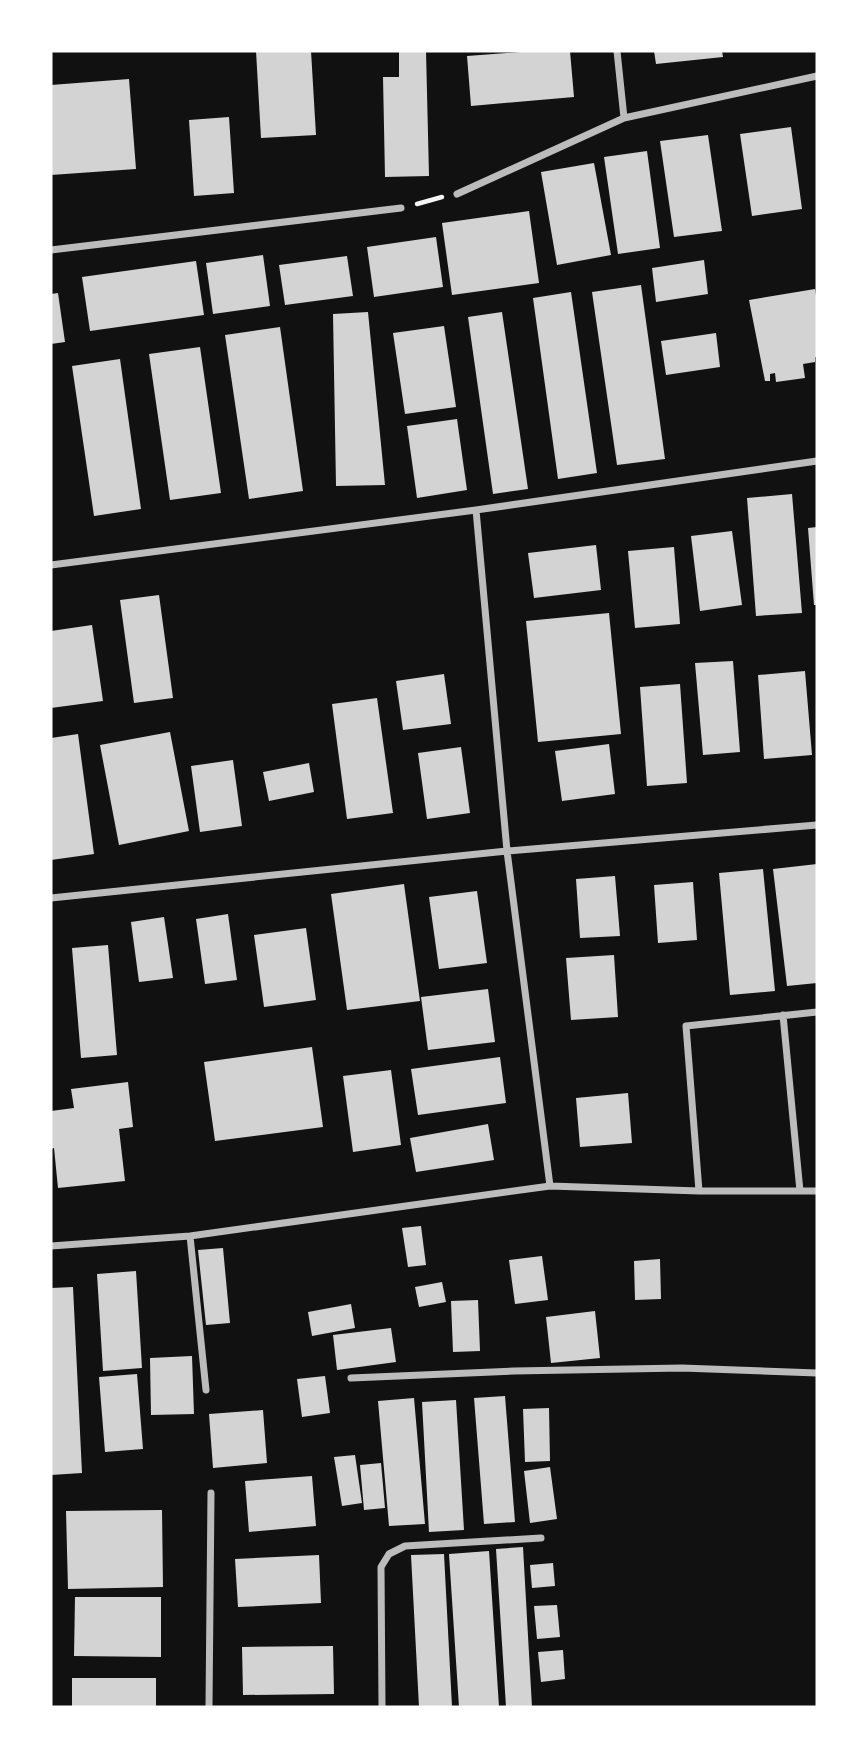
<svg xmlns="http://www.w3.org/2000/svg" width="868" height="1758" font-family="Mulish,sans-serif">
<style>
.building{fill:#d3d3d3}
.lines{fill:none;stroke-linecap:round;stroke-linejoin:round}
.path{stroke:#f5f5f5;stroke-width:4.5}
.minor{stroke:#bcbcbc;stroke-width:7}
</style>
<rect width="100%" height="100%" fill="#111"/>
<path class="building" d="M256 51H311L316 135 261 138Z
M399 51H426L429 176 385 177 383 77H399Z
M533 51H570L574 97 471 106 467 56Z
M654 51H722L723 57 656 64Z
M129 79 136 169 51 175V85Z
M229 117 234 193 194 196 189 120Z
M791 127 802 209 752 216 740 134Z
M708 135 722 231 674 237 660 141Z
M647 151 660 248 618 254 604 157Z
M594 163 611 255 557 265 541 172Z
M529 211 539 283 452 295 442 223Z
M436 237 443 287 374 297 367 247Z
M263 255 270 306 213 314 206 263Z
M347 256 353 296 285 305 279 265Z
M704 260 708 294 656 302 652 268Z
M196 261 204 315 90 331 82 277Z
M641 285 665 459 617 465 592 292Z
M815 289 817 302V357H815V362L803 364 805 378 776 382 775 373 770 374V381H765L749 300Z
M571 292 597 473 558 479 533 298Z
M58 293 65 342 51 344V294Z
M368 312 385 485 336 486 333 314Z
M502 312 528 489 493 494 468 317Z
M444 326 456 407 405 414 393 333Z
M280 327 303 491 249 499 225 335Z
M716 333 720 367 666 375 661 341Z
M200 347 221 493 170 500 149 354Z
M120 359 141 509 94 516 72 366Z
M457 419 467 490 417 498 407 426Z
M792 494 802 613 756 616 747 498Z
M817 527V605H814L808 528Z
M732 531 742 605 700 611 691 536Z
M596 545 601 590 534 598 528 553Z
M674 547 680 624 635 628 628 551Z
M159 595 173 698 134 703 120 600Z
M609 613 621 734 538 742 526 621Z
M92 625 103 701 51 708V631Z
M733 661 740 752 703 755 695 663Z
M805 671 812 755 764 759 758 675Z
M444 674 451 724 403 730 396 681Z
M680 684 687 783 647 786 640 687Z
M377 698 393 813 347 819 332 704Z
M170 732 189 831 119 845 100 745Z
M78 734 94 854 51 860V738Z
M609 744 615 794 562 801 555 751Z
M461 747 470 813 427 819 418 753Z
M233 760 242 826 200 832 191 766Z
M309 763 314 792 269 801 263 772Z
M817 864V983L787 986 773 869Z
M763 869 775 991 730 995 719 873Z
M615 876 620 936 580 938 576 879Z
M693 882 697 940 658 943 654 885Z
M404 884 420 1001 347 1010 331 894Z
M477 891 487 963 439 969 429 897Z
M228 914 237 980 205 984 196 919Z
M164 917 173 978 139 982 131 922Z
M306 928 316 1000 264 1007 254 935Z
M108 945 117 1055 81 1058 72 948Z
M614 955 618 1017 571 1020 566 958Z
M488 989 495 1042 428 1050 421 997Z
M312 1047 323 1127 215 1141 204 1062Z
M500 1057 506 1103 418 1115 411 1069Z
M391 1070 401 1145 353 1152 343 1076Z
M128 1082 133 1127 119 1129 125 1181 58 1188 54 1148 51 1149V1111L74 1108 71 1089Z
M628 1093 632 1143 580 1147 576 1098Z
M488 1124 494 1160 416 1172 410 1138Z
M421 1226 426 1265 408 1267 402 1228Z
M223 1248 230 1323 206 1325 198 1250Z
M542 1256 548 1300 515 1304 509 1260Z
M660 1259 661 1299 635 1300 634 1261Z
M136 1271 142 1368 103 1371 97 1274Z
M442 1282 446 1302 419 1307 415 1287Z
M73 1287 82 1473 51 1475V1288Z
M478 1300 480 1351 453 1352 451 1301Z
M351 1304 355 1328 312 1336 308 1312Z
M595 1311 600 1358 551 1363 546 1317Z
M391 1328 396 1362 337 1370 333 1335Z
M192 1356 194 1414 151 1415 150 1358Z
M137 1374 143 1449 105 1452 99 1377Z
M325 1376 330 1413 302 1417 297 1379Z
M505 1396 515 1522 484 1524 474 1398Z
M414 1398 425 1524 389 1526 378 1401Z
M456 1400 464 1530 429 1532 422 1402Z
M549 1408 550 1461 525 1462 523 1409Z
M263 1410 267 1463 213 1468 209 1414Z
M355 1455 362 1503 342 1506 334 1457Z
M381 1463 385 1508 364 1510 360 1465Z
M550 1467 557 1519 530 1523 524 1471Z
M312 1476 316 1526 249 1532 245 1481Z
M162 1510 163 1587 68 1589 66 1511Z
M523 1547 532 1707H506L496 1549Z
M489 1551 499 1707H459L449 1554Z
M444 1554 452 1707H419L411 1555Z
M319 1555 321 1603 238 1607 235 1559Z
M553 1563 555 1586 532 1588 530 1565Z
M75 1597H161V1657L74 1656Z
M557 1605 560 1637 537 1639 534 1606Z
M333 1646 334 1694 243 1695 242 1647Z
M563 1650 565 1679 541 1682 538 1652Z
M72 1678H156V1707H72Z"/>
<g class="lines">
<path class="path" d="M417 204 442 197"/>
<path class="minor" d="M617 51 624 118
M457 194 624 118 817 76
M51 250 401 208
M476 510 507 851 550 1186
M51 565 476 510 817 461
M51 898 507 851 817 825
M783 1015 800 1191
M699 1191 686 1026 817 1012
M190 1236 206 1390
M51 1246 190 1236 550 1186 699 1191H817
M351 1378 514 1371 682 1368 817 1373
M209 1707 211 1493
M382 1707 381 1567 389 1554 405 1546 541 1538"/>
</g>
<rect width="868" height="1758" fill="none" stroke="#ffffff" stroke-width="105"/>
</svg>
